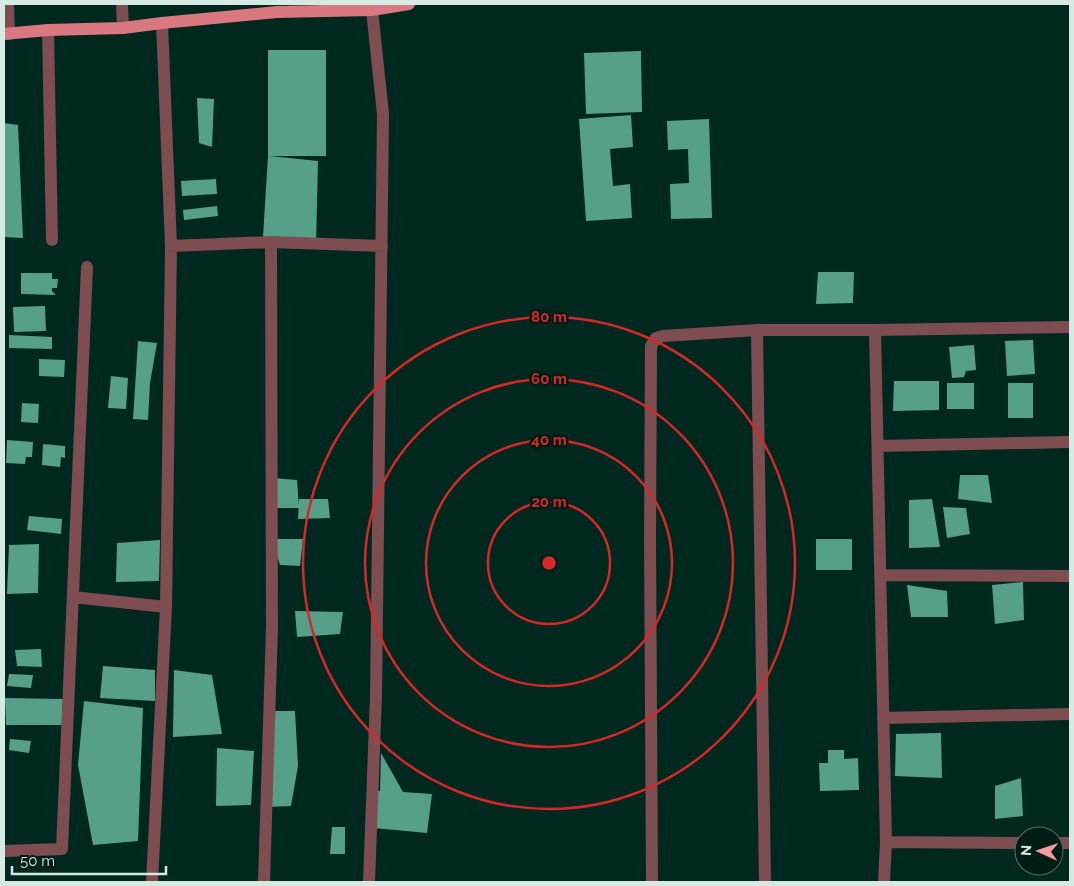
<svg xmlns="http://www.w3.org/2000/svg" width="1074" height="886" font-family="Raleway,sans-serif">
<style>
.building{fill:#56a08a}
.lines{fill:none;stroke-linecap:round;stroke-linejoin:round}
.minor{stroke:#7d4d51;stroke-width:12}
.major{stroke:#d97880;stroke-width:12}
.ring{fill:none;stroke:#d62828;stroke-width:2.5}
.centre{fill:#d62828;stroke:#001d15;stroke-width:2.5}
.ring-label{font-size:15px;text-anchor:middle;font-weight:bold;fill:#d62828;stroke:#001d15;stroke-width:5;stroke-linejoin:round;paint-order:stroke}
</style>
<rect width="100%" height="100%" fill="#00281e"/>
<path class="building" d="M268 50H326V156H270L318 161 316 244 263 237 268 156Z
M641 51 642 112 586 114 584 53Z
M197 98 214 99 212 147 199 143Z
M631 115 633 147 610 149 613 186 630 184 632 218 586 221 579 119Z
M709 119 712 218 671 219 670 184 689 183 688 149 668 150 667 121Z
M4 123 18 125 23 238 4 237Z
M216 179 217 194 182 196 181 181Z
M217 206 218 216 184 220 183 210Z
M818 272H854L853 303 816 304Z
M21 273H52V279H58L57 288H52V291L56 295 21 294Z
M45 306 46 331 14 332 13 307Z
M9 335 52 337V349L9 348Z
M1033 340 1035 374 1007 376 1005 341Z
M138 341 157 343 150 383 148 420 133 419Z
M974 345 976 370 966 371 964 377 952 378 949 347Z
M39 359 65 360 64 377 39 376Z
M111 376 128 378 126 409 108 408Z
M894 381H939V410L893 411Z
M947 383H974V409H947Z
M1008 383H1033V418H1008Z
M22 403 39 404 38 423 21 422Z
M7 440 33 442 32 457H26L25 464 6 463Z
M43 444 65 446V458L61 457 60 467 42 465Z
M960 475H988L992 503 958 499Z
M272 478 297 480 299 508H272Z
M299 499H328L330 518 298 519Z
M932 499 940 547 909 548V500Z
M943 507 966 508 970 534 947 538Z
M29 516 62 519 61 534 27 530Z
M272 539H303L300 566 280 565Z
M816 539H852V570H816Z
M160 540 159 581 116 582 117 543Z
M39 544 38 593 7 594 9 545Z
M1023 582 1024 620 995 624 992 585Z
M907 585 947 591 948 617H911Z
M295 611 343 612 340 634 297 637Z
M41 649 42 667 17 666 15 650Z
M103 666 155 670V701L100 698Z
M174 670 212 675 222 734 173 737Z
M9 674 33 675 31 688 7 686Z
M5 698 63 699 62 725H6Z
M84 701 143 708 138 841 93 845 78 765Z
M274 711H295L298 766 291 806 267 807Z
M941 733 942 778 895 776 896 734Z
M10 739 31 741 29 753 9 750Z
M217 748 254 751 251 805 216 806Z
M828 750H844V759L858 758 859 790 820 791 819 763H828Z
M381 753 403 792 432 794 427 833 374 828 377 791H380Z
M1021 778 1023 816 995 819V786Z
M332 827H345V854H330Z"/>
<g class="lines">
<path class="minor" d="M8 4 9 34
M122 4 123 28
M48 30 52 240
M171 246 271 242 382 246
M878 446 1070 442
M880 575 1070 576
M73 597 166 607
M883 718 1070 714
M886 842 1024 843
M1054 843H1070
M4 851 62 849 87 267
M152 882 166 607 171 246 162 23
M264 882 272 628 271 242
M369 882 376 696 383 114 372 10
M652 882 650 538 651 346 656 338 663 336 757 330
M765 882 757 330H875
M884 882 886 842 875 330 1070 327"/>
<path class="major" d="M4 34 48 30 123 28 162 23 277 12 372 10 409 4"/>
</g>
<g class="ring">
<circle cx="549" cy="563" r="61"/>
<circle cx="549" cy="563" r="123"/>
<circle cx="549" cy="563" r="184"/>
<circle cx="549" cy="563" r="246"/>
</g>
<circle cx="549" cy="563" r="8" class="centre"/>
<g class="ring-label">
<text x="549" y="322">80 m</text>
<text x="549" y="384">60 m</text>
<text x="549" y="445">40 m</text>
<text x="549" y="507">20 m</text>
</g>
<rect width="1074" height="886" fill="none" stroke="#d5eae2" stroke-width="10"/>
<g transform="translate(1039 851) rotate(273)"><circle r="24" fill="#001d15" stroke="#556f67"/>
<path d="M0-4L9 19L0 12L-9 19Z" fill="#f49aa0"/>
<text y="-8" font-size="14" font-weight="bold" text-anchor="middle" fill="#d5eae2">N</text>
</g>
<path d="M12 866v8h154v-8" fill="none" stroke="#d5eae2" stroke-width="2.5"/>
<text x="20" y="866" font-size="15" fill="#d5eae2" stroke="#001d15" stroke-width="4" paint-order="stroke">50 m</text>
</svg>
